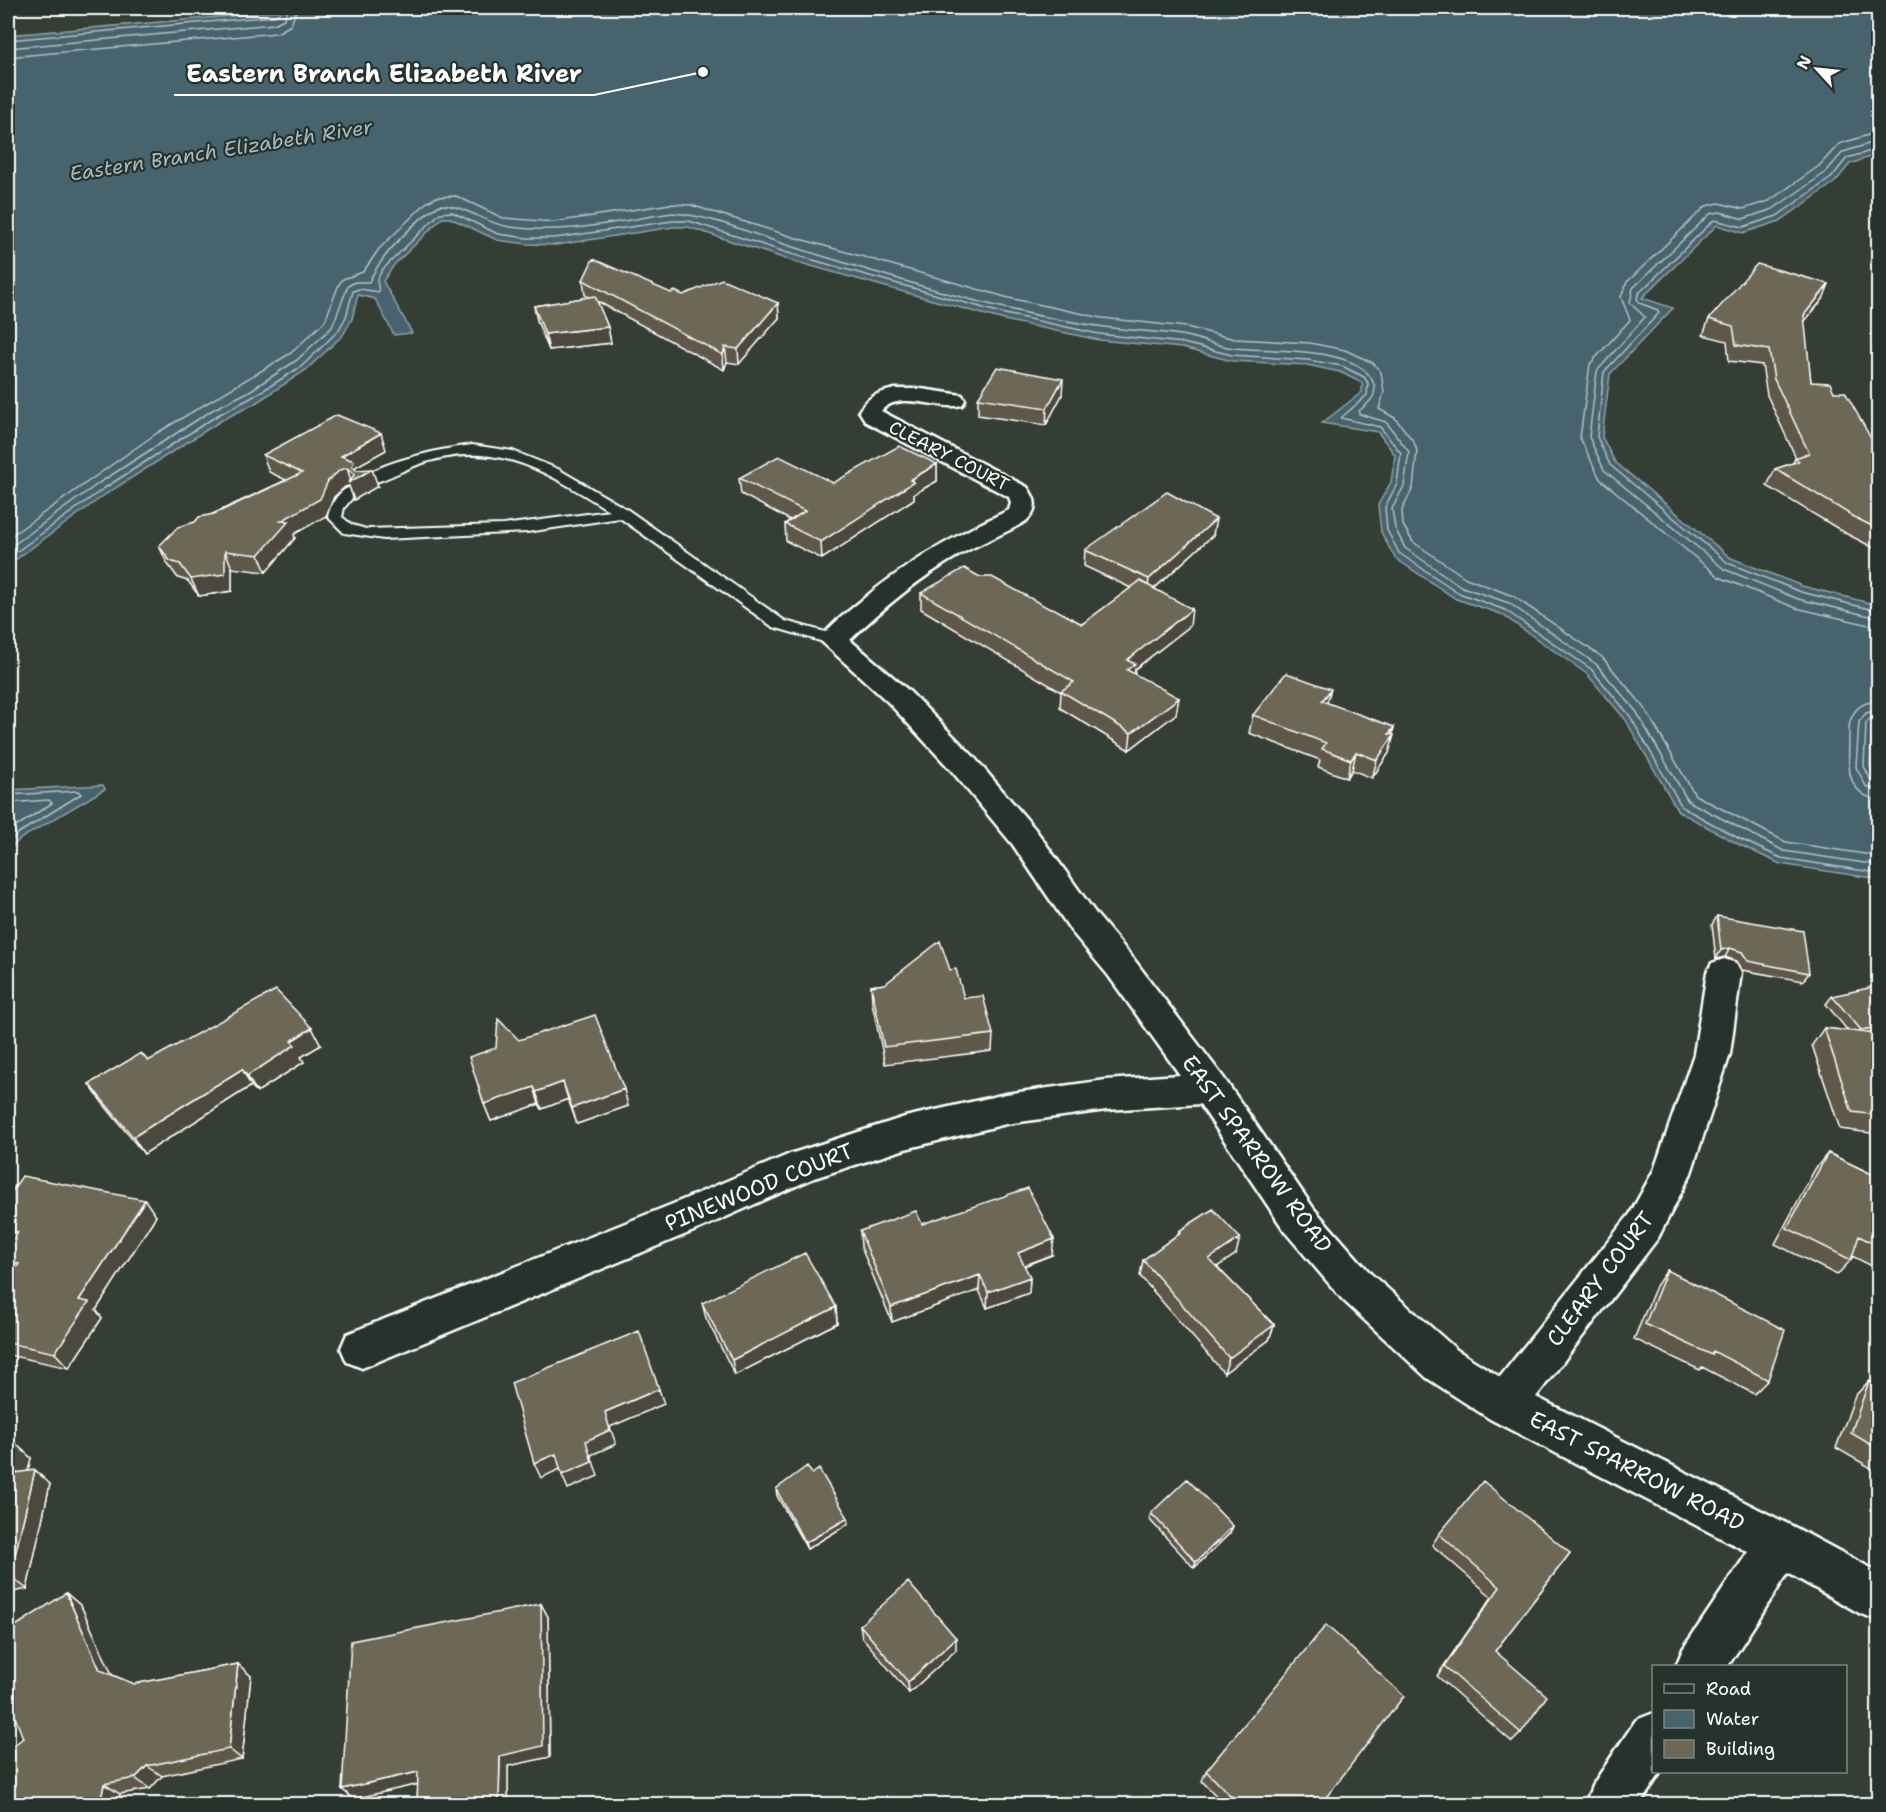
<svg xmlns="http://www.w3.org/2000/svg" width="1886" height="1812" font-family="'Shantell Sans',sans-serif">
<style>
.water{fill:#47646d;stroke:#91a2a7;stroke-width:1.5}
.lines{fill:none;stroke-linecap:round;stroke-linejoin:round}
.shore{stroke:#b5c1c5;stroke-width:1.5}
.lane-casing{stroke:#fff;stroke-width:4}
.street-casing{stroke:#fff;stroke-width:5}
.lane{fill:#26332d;fill-rule:evenodd}
.street{fill:#26332d;fill-rule:evenodd}
.wall{fill:#5e594a;stroke:#fff;stroke-width:1.5}
.shaded-wall{fill:#4c493c;stroke:#fff;stroke-width:1.5;fill-rule:evenodd}
.building{fill:#6d6856;stroke:#fff;stroke-width:1.5}
.labels{text-anchor:middle;dominant-baseline:central;stroke-width:4.5;stroke-linejoin:round;paint-order:stroke}
.far-street-label{font-size:18px;fill:#fff;stroke:#26332d}
.far-water-label{font-size:20px;font-style:italic;fill:#acb9bd;stroke:#26332d}
.street-label{font-size:22px;fill:#fff;stroke:#26332d}
.leader{fill:none;stroke:#fff;stroke-width:2}
.callout-dot{fill:#fff;stroke:#26332d;stroke-width:2}
.callout-label{font-size:24px;text-anchor:middle;font-weight:bold;fill:#fff;stroke:#26332d;stroke-width:4.5;stroke-linejoin:round;paint-order:stroke}
</style>
<rect width="100%" height="100%" fill="#343e35"/>
<filter id="ink" filterUnits="userSpaceOnUse"><feTurbulence type="fractalNoise" baseFrequency=".0167" numOctaves="2"/><feDisplacementMap in="SourceGraphic" scale="12" xChannelSelector="R" yChannelSelector="G"/><feConvolveMatrix kernelMatrix="1 2 1 2 8 2 1 2 1" color-interpolation-filters="sRGB"/></filter>
<g filter="url(#ink)">
<path class="water" d="M297 8H1878V154L1850 164 1835 182 1780 221 1743 233 1717 225 1642 298 1673 308 1610 374 1602 437 1615 462 1731 558 1802 586 1878 605V724L1872 725 1870 766 1878 782V879L1780 864 1738 844 1678 811 1625 719 1587 674 1501 614 1456 599 1395 558 1381 532 1378 505 1391 482 1395 455 1378 432 1322 423 1362 392V383L1340 372 1307 365 1232 361 1182 348 1099 340 1004 320 786 259 688 227H673L556 245 527 244 497 240 450 218H442L394 265 383 281 412 333 394 335 375 299 358 295 352 319 343 335 306 370 254 404 222 420 106 494 8 565V35L230 16Z
M103 785 105 789 20 839 8 851V790Z"/>
<g class="lines">
<path class="shore" d="M8 40 275 16 279 13 280 8
M8 48 274 24 284 19 288 8
M8 57 277 33 291 25 297 8
M1878 132 1839 144 1819 166 1769 201 1743 209 1719 203 1706 206 1627 282 1621 297 1630 320 1590 364 1580 438 1600 479 1719 577 1796 608 1878 627
M1878 141 1843 152 1825 173 1773 209 1743 219 1720 212 1710 214 1633 288 1630 303 1645 317 1597 371 1589 437 1604 470 1724 569 1798 599 1878 618
M1878 149 1847 158 1831 178 1777 216 1743 227 1714 220 1639 293 1637 298 1639 303 1658 310 1659 313 1604 372 1597 437 1610 465 1728 563 1801 592 1878 611
M8 538 157 433 291 353 325 321 339 284 343 279 363 272 379 249 427 202 437 197 456 196 503 218 554 222 670 204 691 205 793 237 1009 298 1102 318 1186 327 1235 339 1310 343 1345 350 1373 363 1381 372 1384 392 1379 409 1395 418 1414 442 1417 451 1413 488 1402 510 1403 525 1413 542 1466 578 1513 596 1602 657 1644 707 1695 795 1786 842 1878 856
M8 549 99 483 214 409 248 392 297 360 332 327 348 286 355 282H369C379 258 417 218 440 205 466 205 485 224 510 227 564 235 618 221 672 213 715 216 753 235 793 247 895 278 999 313 1105 327 1130 331 1156 331 1181 335 1199 338 1216 346 1234 348 1268 352 1358 345 1373 382 1379 395 1369 403 1359 411V414L1386 422 1409 452 1404 486 1392 509 1395 528 1405 548 1462 587 1509 603 1596 664 1636 711 1688 801 1784 851 1878 865
M8 558 103 489 218 415 251 398 302 366 338 331 346 317 353 291 359 289 379 292 377 280 382 270 440 213 452 212 498 234 527 238H555L672 221H689L788 253 1005 314 1099 334 1183 343 1232 355 1308 360 1342 366 1364 377 1368 383 1367 395 1341 418 1380 427 1401 453 1397 484 1385 507 1387 530 1399 553 1459 593 1505 610 1591 669 1630 716 1682 807 1740 839 1781 858 1878 873
M1878 701C1868 702 1859 704 1854 713 1848 721 1849 731 1849 740 1848 767 1846 794 1878 800
M1878 710 1866 713 1859 722 1856 767 1866 786 1878 791
M1878 718 1870 719 1866 723 1864 766 1871 781 1878 783
M8 795 78 791 81 794 17 834 8 843
M8 803 49 800 52 803 8 832"/>
<g class="lane-casing">
<path id="lane" d="M472 445 513 451 558 469 628 510 785 621 840 636 842 640 834 645 773 627 620 518 527 532 384 539 344 533 328 517C330 505 339 490 351 487L358 491 344 508 342 517 352 525 366 529 503 525 610 511C545 471 495 437 417 465 403 470 373 487 361 484L359 481C376 462 446 448 472 445Z"/>
</g>
<g class="street-casing">
<path id="street" d="M895 389H921L962 395 965 400 962 405C939 411 900 389 881 411L1027 487C1035 498 1039 507 1028 519 1019 528 973 546 959 555 919 578 883 608 850 640L909 691 973 756 1035 829 1096 914 1132 957 1223 1077 1314 1209 1371 1274 1457 1350 1500 1377 1630 1214 1654 1170 1694 1054 1707 972 1712 963 1724 959 1736 963 1741 972 1730 1054 1691 1173 1658 1238 1536 1397 1796 1528 1878 1572V1620L1861 1614 1788 1573 1728 1666H1676L1683 1649 1748 1552 1490 1419 1427 1378 1343 1300 1286 1233 1200 1104 1106 1110 1006 1124 905 1149 814 1178 701 1228 362 1368 347 1362 341 1348 347 1334 673 1204 790 1154 905 1117 1006 1094 1106 1080 1180 1075 1108 975 1072 932 1013 845 951 770 889 703 820 640C829 626 844 615 856 605 903 565 953 536 1009 510L1011 503 1009 497 866 422 859 411C869 396 877 393 895 389Z
M1654 1713V1772H1661L1640 1804H1585L1592 1786 1636 1720Z"/>
</g>
<use href="#lane" class="lane"/>
<use href="#street" class="street"/>
</g>
<path class="wall" d="M583 280 683 295 778 303 779 318 739 364 727 362 724 370 597 301 608 327 611 343 549 350 537 321 534 306 589 297 585 295Z
M1823 299 1804 322 1811 382 1834 392 1878 451V550L1847 534 1767 486 1775 469 1793 463 1795 458H1796L1767 395 1762 365 1729 361 1727 341 1703 335 1709 319Z
M1062 395 1046 425 978 415V398Z
M386 450 355 467 356 470 378 486 354 500 349 486 345 487 334 497 326 516 294 534 295 538 266 572 232 568V591L199 596 188 581 178 578 167 563 159 546 195 522 286 480 269 472 263 455Z
M937 464V481L914 494V499L822 559 786 541 785 524 790 520 741 494 739 478 833 483Z
M1213 535 1154 589 1190 626 1135 669 1134 673 1176 714 1129 750 1060 708 1061 692 921 609V593L980 577 1082 624 1131 588 1084 566 1085 550Z
M1327 703 1394 727 1389 753 1372 778 1352 770 1347 778 1318 767 1320 760 1249 733 1253 715Z
M1717 916 1809 973 1803 981 1742 970 1737 961 1725 957 1716 959 1712 925Z
M950 970 964 998 993 1034 992 1051 885 1064 872 1003 871 986 885 984Z
M1832 996 1878 1034V1134L1840 1129 1812 1045 1824 1028 1848 1031 1826 1004Z
M312 1028 321 1045 301 1057 304 1062 257 1092 251 1086 144 1154 101 1101 89 1084 148 1061Z
M519 1040 628 1106 577 1124 568 1099 542 1109 539 1104 491 1121 484 1104Z
M1828 1153 1878 1177V1269L1852 1256 1851 1260 1837 1275 1775 1244 1815 1169Z
M8 1197 156 1216 96 1310 102 1318 69 1368 8 1355V1280L11 1275 8 1270V1246L9 1244 8 1243Z
M922 1224 1052 1255 1024 1266 1030 1277 1029 1293 987 1308 979 1290 892 1322 861 1247 860 1231Z
M1179 1231 1236 1254 1217 1267 1274 1325 1269 1340 1224 1373 1140 1276 1143 1260 1178 1234Z
M1667 1270 1768 1380 1754 1394 1702 1367 1700 1370 1634 1339 1656 1286Z
M702 1303 836 1307 837 1323 735 1375 706 1318Z
M1869 1381 1878 1386V1472L1836 1448 1855 1396Z
M16 1444 31 1458 28 1471 50 1484 27 1589 8 1593V1445Z
M812 1474 848 1524 807 1549 777 1496 776 1489Z
M1151 1513 1233 1526 1230 1533 1194 1568 1149 1519Z
M1439 1534 1570 1553 1495 1651 1521 1733 1512 1742 1437 1676 1492 1597 1432 1545Z
M66 1593 81 1606 112 1675 134 1684 238 1664 251 1676 242 1759 162 1776 150 1789 120 1794 118 1804H8L23 1738Z
M541 1604 548 1617 550 1757 508 1766V1804H417L418 1784 353 1799 342 1789Z
M860 1625 956 1650 909 1693 862 1637Z
M1206 1771 1321 1804H1224L1202 1781Z"/>
<path class="shaded-wall" d="M1829 284 1823 299 1797 330 1804 315Z
M778 303 779 318 739 364 738 349Z
M608 327 611 343 549 350 545 334Z
M725 347 727 362 724 370 723 355Z
M1063 379 1062 395 1046 425 1047 408Z
M381 433 386 450 355 467 359 477 372 469 378 486 354 500 349 486 345 487 334 497 326 516 294 534 295 538 266 572 259 555 281 521 328 481 341 456ZM347 468 353 469 356 478 351 481Z
M937 464V481L914 494V499L822 559 821 542 910 480Z
M1216 519 1213 535 1147 595 1149 579Z
M225 551 232 568V591L199 596 191 579Z
M1192 609 1190 626 1135 669 1133 681 1125 686 1127 660Z
M1331 689 1326 706 1322 701Z
M1179 698 1176 714 1129 750 1131 733Z
M1394 727 1390 741 1394 735 1389 753 1372 778 1377 760 1389 734Z
M1356 752 1352 770 1347 778 1351 760Z
M1730 948 1725 957 1716 959 1721 950Z
M1878 1027V1034L1855 1039 1861 1030Z
M312 1028 321 1045 301 1057 304 1062 257 1092 247 1076 291 1041Z
M242 1069 251 1086 144 1154 133 1137Z
M563 1082 568 1099 542 1109 536 1092Z
M534 1087 539 1104 491 1121 484 1104Z
M624 1089 628 1106 577 1124 572 1108Z
M145 1200 156 1216 96 1310 102 1318 69 1368 55 1353 79 1300Z
M1240 1238 1236 1254 1205 1275 1209 1259Z
M1054 1239 1052 1255 1017 1268 1018 1253Z
M980 1275 979 1290 892 1322 891 1307Z
M1030 1277 1029 1293 987 1308 988 1292Z
M836 1307 837 1323 735 1375 732 1360Z
M1274 1325 1269 1340 1224 1373 1229 1358Z
M659 1389 664 1404 610 1427 616 1444 591 1455 598 1476 568 1489 562 1475 605 1412Z
M16 1444 31 1458 24 1488 9 1474Z
M556 1454 562 1468 541 1478 534 1463Z
M35 1470 50 1484 27 1589 10 1576Z
M848 1518V1524L807 1549 805 1543Z
M1233 1526 1230 1533 1194 1568 1196 1562Z
M66 1593 81 1606 115 1681 100 1670Z
M541 1604 548 1617 550 1757 508 1766V1804H504L499 1799 500 1756Z
M956 1638V1650L909 1693 908 1682Z
M238 1664 251 1676 242 1759 229 1749Z
M147 1766 162 1776 150 1789 135 1778Z
M418 1772 428 1782 353 1799 342 1789Z
M104 1784 120 1794 118 1804H100Z"/>
<path class="building" d="M593 259 671 293 675 291 683 295 722 279 778 303 738 349 725 347 723 355 583 280Z
M1757 264 1829 284 1804 315 1811 382 1830 383 1834 392H1845L1878 451V529L1856 518 1775 469 1799 461 1795 458 1809 453 1774 379 1769 350 1736 345 1733 326 1709 319Z
M595 296 608 327 545 334 534 306Z
M997 367 1063 379 1047 408 978 398Z
M337 415 381 433 341 456 354 461 352 466 356 470 372 469 348 483 355 474 347 468 340 470 328 481 320 499 281 521H289L259 555 225 551V574L191 579 180 564 170 561 159 546 178 527 195 522 199 517 214 514 302 473 263 455Z
M899 446 937 464 910 480 914 482 821 542 785 524 805 511 739 478 779 456 833 483Z
M1167 492 1216 519 1149 579 1085 550Z
M964 568 980 577H992L1050 609 1053 608 1082 624 1140 581 1192 609 1127 660 1135 664 1127 670 1179 698 1131 733 1061 691 1074 682 921 593Z
M1286 673 1331 689 1322 701 1394 727 1389 734 1394 735 1377 760 1356 752 1351 760 1322 749 1326 743 1253 715Z
M1717 916 1803 931 1809 973 1748 961 1742 952 1730 948 1721 950Z
M940 941 950 970 956 969 964 998 983 996 993 1034 884 1047 871 986 885 984Z
M1878 986V1027L1861 1030 1832 996Z
M276 990 312 1028 291 1041 295 1045 247 1076 242 1069 133 1137 89 1084 141 1053 148 1061Z
M595 1015 624 1089 572 1108 563 1082 536 1092 534 1087 484 1104 469 1057 496 1048 498 1019 519 1040Z
M1824 1028 1878 1034V1115L1852 1112Z
M1828 1153 1878 1177V1246L1859 1236 1851 1260 1787 1228Z
M22 1176 145 1200 79 1300 89 1302 55 1353 8 1343V1280L19 1264 8 1261V1246L18 1232 8 1230V1197Z
M1028 1188 1054 1239 1018 1253 1030 1277 988 1292 980 1275 891 1307 860 1231 916 1211 922 1224Z
M1213 1209 1240 1238 1209 1259 1274 1325 1229 1358 1143 1260 1181 1232 1179 1231Z
M805 1253 836 1307 732 1360 702 1303Z
M1667 1270 1785 1330 1768 1380 1713 1351 1712 1355 1645 1324Z
M639 1331 659 1389 605 1412 610 1430 586 1441 592 1462 562 1475 556 1454 534 1463 511 1383Z
M1869 1381 1878 1386V1449L1851 1433Z
M16 1444 9 1474 35 1470 10 1576 8 1577V1445Z
M807 1466 812 1474 819 1469 848 1518 805 1543 776 1489Z
M1187 1479 1233 1526 1196 1562 1151 1513Z
M1483 1481 1570 1553 1495 1651 1547 1696 1521 1733 1444 1666 1500 1587 1439 1534Z
M908 1582 956 1638 908 1682 860 1625Z
M66 1593 100 1670 134 1684 238 1664 229 1749 147 1766 135 1778 104 1784 100 1804H8V1750L23 1738 8 1699V1631Z
M541 1604 543 1746 500 1756 499 1799 474 1804H417L418 1772 342 1789 351 1641Z
M1326 1625 1404 1696 1321 1804H1239L1206 1771Z
M749 1797 755 1804H741Z"/>
</g>
<g class="labels">
<g class="far-street-label">
<text transform="translate(949 456) rotate(27)">CLEARY COURT</text>
</g>
<g class="far-water-label">
<text transform="translate(221 150) rotate(-9)">Eastern Branch Elizabeth River</text>
</g>
<g class="street-label">
<text transform="translate(1257 1154) rotate(54)">EAST SPARROW ROAD</text>
<text transform="translate(759 1187) rotate(-22)">PINEWOOD COURT</text>
<text transform="translate(1600 1279) rotate(-53)">CLEARY COURT</text>
<text transform="translate(1637 1471) rotate(27)">EAST SPARROW ROAD</text>
</g>
</g>
<path class="leader" d="M703 72L594 95H174"/>
<circle class="callout-dot" cx="703" cy="72" r="6"/>
<g class="callout-label">
<text x="384" y="82">Eastern Branch Elizabeth River</text>
</g>
<rect width="1886" height="1812" fill="none" stroke="#26332d" stroke-width="30"/>
<rect x="15" y="15" width="1856" height="1782" fill="none" stroke="#fff" stroke-width="2" filter="url(#ink)"/>
<rect x="1652" y="1665" width="195" height="108" fill="#26332d" stroke="#7d8581" stroke-width="1.5"/>
<rect x="1664" y="1684" width="30" height="9" fill="#26332d" stroke="#7d8581" stroke-width="1.5"/>
<text x="1706" y="1695" font-size="18" fill="#ffffff">Road</text>
<rect x="1664" y="1710" width="30" height="18" fill="#47646d" stroke="#7d8581" stroke-width="1.5"/>
<text x="1706" y="1725" font-size="18" fill="#ffffff">Water</text>
<rect x="1664" y="1740" width="30" height="18" fill="#6d6856" stroke="#7d8581" stroke-width="1.5"/>
<text x="1706" y="1755" font-size="18" fill="#ffffff">Building</text>
<g transform="translate(1817 69) rotate(297)" stroke="#26332d" stroke-width="4.5" paint-order="stroke">
<path d="M0-4.5L10 22L0 15L-10 22Z" fill="#ffffff"/>
<text y="-9" font-size="16" font-weight="bold" text-anchor="middle" fill="#ffffff">N</text>
</g>
</svg>
